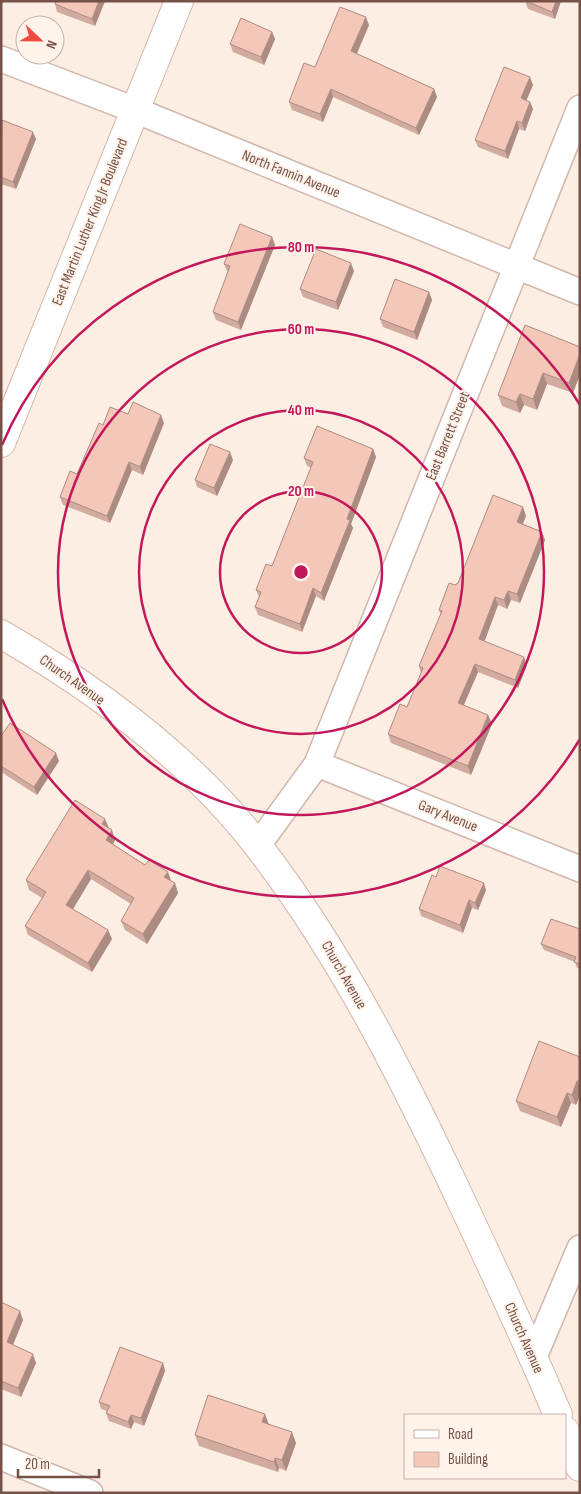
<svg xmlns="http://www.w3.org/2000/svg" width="581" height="1494" font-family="'Sofia Sans Condensed',sans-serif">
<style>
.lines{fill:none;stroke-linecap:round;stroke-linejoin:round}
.street-casing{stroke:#d1b6ac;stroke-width:28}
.secondary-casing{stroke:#d4b5a9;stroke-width:30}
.street{stroke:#fff;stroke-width:25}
.secondary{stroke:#fff;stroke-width:28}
.wall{fill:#d2ab9f}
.shaded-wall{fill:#ab8b82}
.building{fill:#f4c7b9;stroke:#ab8b82}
.ring{fill:none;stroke:#c2185b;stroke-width:2.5}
.labels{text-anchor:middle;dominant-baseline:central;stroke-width:4;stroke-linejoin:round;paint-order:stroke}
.street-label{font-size:15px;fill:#765148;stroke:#fff3ea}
.centre{fill:#c2185b;stroke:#fff3ea;stroke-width:2.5}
.ring-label{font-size:15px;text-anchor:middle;font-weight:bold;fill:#c2185b;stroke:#fff3ea;stroke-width:4;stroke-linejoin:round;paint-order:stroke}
</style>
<rect width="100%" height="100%" fill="#fdeee3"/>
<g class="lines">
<g class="street-casing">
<path id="street" d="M1 59 135 110 580 292
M317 764 580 869
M258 845 317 764 580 108
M534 1357 580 1248
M1 1457 90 1493"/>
</g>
<g class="secondary-casing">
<path id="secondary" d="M1 443 179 1
M1 634C96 689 191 759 258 846 343 956 406 1083 465 1209 497 1277 529 1346 558 1415
M565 1431 580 1467"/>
</g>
<use href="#street" class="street"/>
<use href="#secondary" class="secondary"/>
</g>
<path class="wall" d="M105 1 95 26 57 12 55 4Z
M525 1H561L555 19 528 9Z
M369 25 357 54 434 89 437 97 419 135 333 97 323 122 292 110 289 102 315 67Z
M272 32 275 39 264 65 233 52 230 44Z
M533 85 526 100 530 102 533 109 525 131 519 129 508 159 478 147 475 140Z
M1 121 36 139 16 189 1 184Z
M272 237 275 245 241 330 216 320 213 312 228 272 227 271 224 264Z
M354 271 338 310 303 297 300 289Z
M429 292 432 300 417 340 383 327 380 319Z
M580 347 573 393 547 384 537 410 524 405 520 413 502 406 498 395Z
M128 414 164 423 143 475 132 470 110 523 63 505 60 497 77 474 103 425Z
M373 449 376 457 351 524 353 528 324 601 316 596 302 632 258 615 255 607 259 597 256 590 272 566 311 468 307 466 304 458Z
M233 460 217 496 197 487 195 480Z
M526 516 523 524 542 532 545 540 520 603 511 600 507 609 498 605 484 642 527 665 518 688 478 672 464 705 488 715 492 724 471 775 391 743 388 734 407 707 421 673 419 666 441 615 439 610 455 585Z
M1 736 59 761 37 795 1 772Z
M109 828 115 840 113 844 145 865 168 872 171 881 178 893 147 944 125 930 121 921 131 904 91 879 73 909 112 939 92 972 28 935 25 926 42 898 29 890 26 880Z
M436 877 486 890 478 910 472 908 463 933 421 916 419 909Z
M580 929V969L577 968 575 962 544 950 541 944Z
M580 1057V1095L576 1105 571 1103 561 1127 520 1111 516 1101Z
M1 1302 23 1320 13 1345 36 1363 21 1397 1 1389Z
M163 1363 165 1371 144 1426 134 1422 131 1429 109 1421 106 1413 107 1411 101 1409 99 1402Z
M269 1424 296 1443 286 1471 279 1468 278 1472 199 1446 195 1435Z"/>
<path class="shaded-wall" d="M99 1H105L95 26 92 19Z
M556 1H561L555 19 552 12Z
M366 17 369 25 354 59 351 51Z
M272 32 275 39 264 65 261 57Z
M530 77 533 85 524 106 521 98Z
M331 89 333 97 323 122 320 114Z
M434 89 437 97 419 135 416 128Z
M530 102 533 109 525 131 522 123Z
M517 121 519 129 508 159 505 151Z
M33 132 36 139 16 189 13 182Z
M272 237 275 245 241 330 238 322Z
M351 263 354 271 338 310 336 302Z
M429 292 432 300 417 340 414 332Z
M580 354V375L573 393 569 383Z
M543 373 547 384 537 410 533 399Z
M520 394 524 405 520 413 516 402Z
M161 415 164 423 143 475 140 467Z
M373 449 376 457 351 524 353 528 324 601 321 593 347 519Z
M230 452 233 460 217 496 214 488Z
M129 462 132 470 110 523 107 516Z
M523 507 526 516 520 530 517 522Z
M542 532 545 540 520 603 517 594Z
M313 588 316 596 302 632 300 624Z
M508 591 511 600 507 609 504 600Z
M495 597 498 605 482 648 479 639Z
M524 657 527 665 518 688 515 680Z
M475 664 478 672 461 711 458 703Z
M488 715 492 724 471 775 468 766Z
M56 753 59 761 37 795 34 787Z
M105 819 109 828 102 824Z
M112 830 115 840 110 850 106 840Z
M88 870 91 879 70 914 66 905Z
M168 872 171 881 164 877Z
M175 883 178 893 147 944 143 934Z
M484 883 486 890 478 910 475 903Z
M469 900 472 908 463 933 460 925Z
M108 930 112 939 92 972 88 963Z
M577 1081 580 1087V1095L576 1105 572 1095Z
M567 1093 571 1103 561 1127 557 1117Z
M20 1311 23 1320 10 1352 7 1342Z
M33 1354 36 1363 21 1397 18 1388Z
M163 1363 165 1371 144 1426 141 1418Z
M265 1414 269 1425 262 1422Z
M131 1415 134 1422 131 1429 128 1422Z
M292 1432 296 1443 286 1471 282 1460Z
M275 1458 279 1468 278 1472 274 1462Z"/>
<path class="building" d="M56 1H99L92 19 55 4Z
M526 1H556L552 12Z
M340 7 366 17 351 51 434 89 416 128 331 89 320 114 289 102 304 63 315 67Z
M241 18 272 32 261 57 230 44Z
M504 67 530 77 521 98 530 102 522 123 517 121 505 151 475 140Z
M2 120 33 132 13 182 1 177Z
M240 224 272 237 238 322 213 312 230 266 224 264Z
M316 249 351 263 336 302 300 289Z
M395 279 429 292 414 332 380 319Z
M525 325 580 347V354L569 383 543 373 533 399 520 394 516 402 498 395Z
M133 402 161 415 140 467 129 462 107 516 60 497 70 471 77 474 99 423 103 425 110 407 128 414Z
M317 426 373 449 347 519 350 520 321 593 313 588 300 624 255 607 261 592 256 590 266 564 272 566 313 462 304 458Z
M210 444 230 452 214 488 195 480Z
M493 495 523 507 517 522 542 532 517 594 508 591 504 600 495 597 479 639 524 657 515 680 475 664 458 703 488 715 468 766 388 734 400 704 407 707 423 668 419 666 442 611 439 610 449 583 455 585 458 583Z
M10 723 56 753 34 787 1 766V736Z
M75 800 105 819 102 824 112 830 106 840 145 865 149 860 168 872 164 877 175 883 143 934 121 921 134 898 88 870 66 905 108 930 88 963 25 926 46 892 26 880Z
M440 866 484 883 475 903 469 900 460 925 419 909 432 875 436 877Z
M551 919 580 929V964L574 962 576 957 541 944Z
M539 1041 580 1057V1081H577L572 1095 567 1093 557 1117 516 1101Z
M1 1302 20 1311 7 1342 33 1354 18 1388 1 1381Z
M120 1347 163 1363 141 1418 131 1415 128 1422 106 1413 110 1406 99 1402Z
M208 1395 265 1414 262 1422 292 1432 282 1460 275 1458 274 1462 195 1435Z"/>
<g class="ring">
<circle cx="301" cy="572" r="81"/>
<circle cx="301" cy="572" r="162"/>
<circle cx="301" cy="572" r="243"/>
<path d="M580 739A325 325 0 0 1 2 699M2 445A325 325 0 0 1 580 405"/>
</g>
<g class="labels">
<g class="street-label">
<text transform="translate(291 174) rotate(22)">North Fannin Avenue</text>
<text transform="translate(90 222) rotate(-68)">East Martin Luther King Jr Boulevard</text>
<text transform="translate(448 436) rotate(-68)">East Barrett Street</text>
<text transform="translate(72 680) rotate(35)">Church Avenue</text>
<text transform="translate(448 816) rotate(22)">Gary Avenue</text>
<text transform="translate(344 975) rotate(60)">Church Avenue</text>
<text transform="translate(524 1338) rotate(66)">Church Avenue</text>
</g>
</g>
<circle cx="301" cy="572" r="8" class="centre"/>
<g class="ring-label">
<text x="301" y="252">80 m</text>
<text x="301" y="334">60 m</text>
<text x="301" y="415">40 m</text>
<text x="301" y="496">20 m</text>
</g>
<rect width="581" height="1494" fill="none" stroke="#765148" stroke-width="5"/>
<rect x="404" y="1414" width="162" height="65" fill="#fff3ea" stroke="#c8b2a9"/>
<rect x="414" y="1430" width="25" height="8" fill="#ffffff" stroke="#c8b2a9"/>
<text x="448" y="1439" font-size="15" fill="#765148">Road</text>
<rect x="414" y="1452" width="25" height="15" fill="#f4c7b9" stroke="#c8b2a9"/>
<text x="448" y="1464" font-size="15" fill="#765148">Building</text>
<g transform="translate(40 40) rotate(112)"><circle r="24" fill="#fff3ea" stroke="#c8b2a9"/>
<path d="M0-4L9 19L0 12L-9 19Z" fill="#ed4c42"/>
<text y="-8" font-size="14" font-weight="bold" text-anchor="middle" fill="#765148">N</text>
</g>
<path d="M18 1469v8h81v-8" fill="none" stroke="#765148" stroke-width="2.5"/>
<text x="25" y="1469" font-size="15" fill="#765148" stroke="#fff3ea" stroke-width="4" paint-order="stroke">20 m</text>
</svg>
